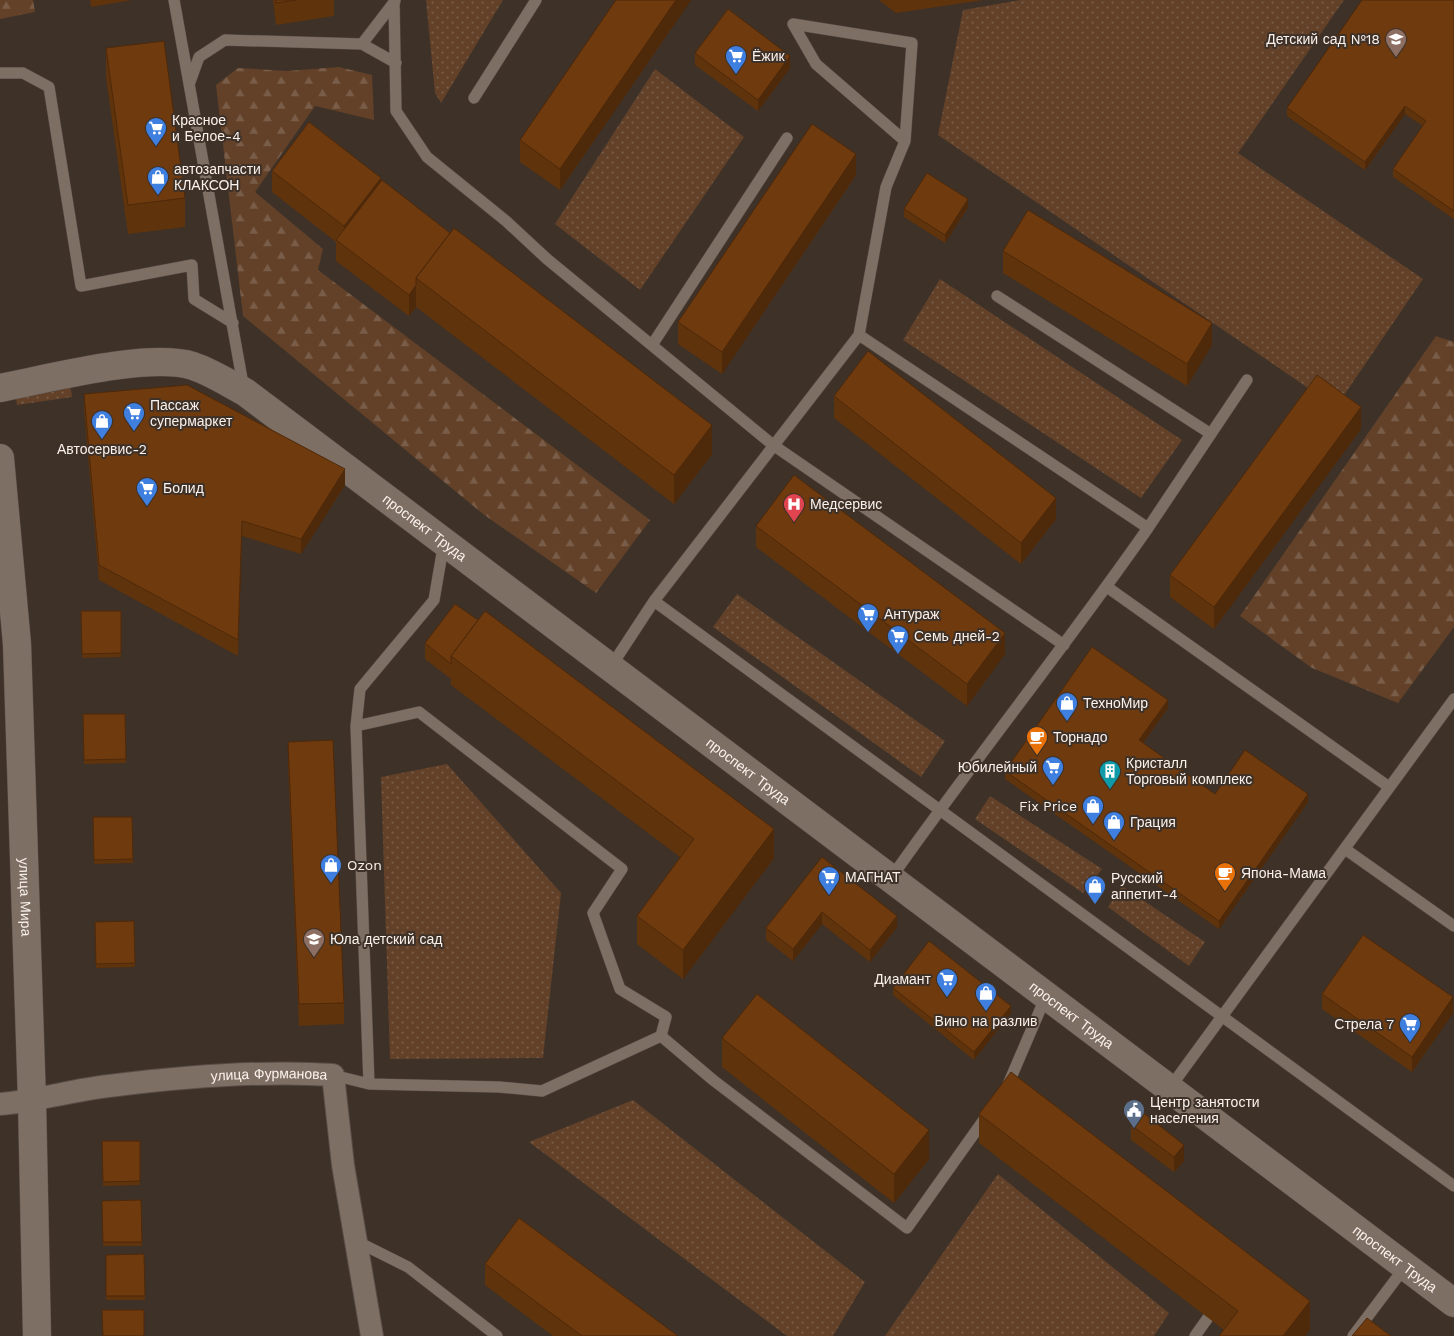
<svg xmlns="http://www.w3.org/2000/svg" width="1454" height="1336" font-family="'Work Sans',sans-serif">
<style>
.grass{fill:url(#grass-dots)}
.forest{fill:url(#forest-firs)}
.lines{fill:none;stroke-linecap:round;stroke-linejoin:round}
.service-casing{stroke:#584d46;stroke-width:12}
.minor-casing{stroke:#584d46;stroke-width:24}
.tertiary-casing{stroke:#584d46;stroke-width:29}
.secondary-casing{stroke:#584d46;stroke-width:29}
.service{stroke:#7e6f64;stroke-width:11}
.minor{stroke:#7e6f64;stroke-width:22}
.tertiary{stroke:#7e6f64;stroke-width:28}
.secondary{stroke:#7e6f64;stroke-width:28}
.wall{fill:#5f330c}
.shaded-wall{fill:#4e290a}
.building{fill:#6f3b0e;stroke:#4e290a}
.labels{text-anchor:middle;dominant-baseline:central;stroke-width:4;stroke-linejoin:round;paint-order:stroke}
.poi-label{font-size:14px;fill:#fbf2ed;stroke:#3e3128;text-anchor:start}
.street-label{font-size:14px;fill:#fbf2ed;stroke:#3e3128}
</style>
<defs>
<pattern id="grass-dots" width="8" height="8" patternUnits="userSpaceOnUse" patternTransform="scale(1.25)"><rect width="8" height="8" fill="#624128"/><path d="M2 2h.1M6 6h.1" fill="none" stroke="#795d48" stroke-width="1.8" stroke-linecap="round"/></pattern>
<pattern id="forest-firs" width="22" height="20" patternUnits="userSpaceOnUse" patternTransform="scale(1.25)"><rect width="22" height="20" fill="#624128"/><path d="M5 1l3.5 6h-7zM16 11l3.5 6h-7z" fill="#795d48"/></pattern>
</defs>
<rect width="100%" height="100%" fill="#3e3128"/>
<path class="grass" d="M426 0H503L441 103 435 93Z
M1021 0H1344L1238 153 1423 279 1336 407 938 135 963 10Z
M655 69 744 137 640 290 555 224Z
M940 279 1182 440 1141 498 903 340Z
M68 371 72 397 17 405 14 382Z
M737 594 945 741 921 777 713 627Z
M447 764 561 893 543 1058 390 1059 381 777Z
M990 796 1102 869 1083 893 975 819Z
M1122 886 1205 942 1189 966 1108 907Z
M633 1100 865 1282 833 1336H787L529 1142Z
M998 1174 1169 1313 1154 1336H885Z"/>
<path class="forest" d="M0 0H33L35 12 0 19Z
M339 67 372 75 374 120 315 106 255 192 323 249 318 270 650 520 596 593 483 514 243 316 216 85 238 68 287 71Z
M1436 336 1454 342V627L1398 703 1312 668 1240 616Z"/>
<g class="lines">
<g class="service-casing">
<path id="service" d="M174 0 244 390
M394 0 396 111 427 157 506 221 547 259 773 445 1064 645
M362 44 395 1
M0 73H23L49 87 81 286 192 265 194 299 233 323
M190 82 199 57 225 40 362 44 396 63
M474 98 536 0
M997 296 1211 434
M859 335 886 187 905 141 816 64 793 24 912 43 905 141
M652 345 787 138
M1148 528 1247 380
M444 542 434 600 360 689 356 726 419 712 622 869 593 913 620 989 666 1017 661 1036
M1107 587 1389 787
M654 601 1454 1186
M610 668 654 601 859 335 1148 528C1065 647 974 760 891 878
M356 726 369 1084
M1345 849 1454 926
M333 1075 369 1084 499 1087 542 1091 661 1036 713 1080 907 1228 988 1114
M1007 1087 1046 996
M1169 1089 1454 699
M356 1241 408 1267 497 1336
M1195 1336 1217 1305
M1353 1336 1405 1267"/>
</g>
<g class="minor-casing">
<g id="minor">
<path id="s1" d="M0 1104C37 1101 72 1090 109 1086 181 1077 261 1070 333 1075L343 1165 372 1336"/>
</g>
</g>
<g class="tertiary-casing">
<g id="tertiary">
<path id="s2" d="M0 388C47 379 149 352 193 366 211 372 228 383 245 392L1454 1303"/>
</g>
</g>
<g class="secondary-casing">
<g id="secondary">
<path id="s3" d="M0 458 17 644 32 1101 37 1336"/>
</g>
</g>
<use href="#service" class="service"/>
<use href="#minor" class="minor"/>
<use href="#tertiary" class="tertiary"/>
<use href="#secondary" class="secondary"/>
</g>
<path class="wall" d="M90 0H132L91 7Z
M273 0H334V16L276 25Z
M616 0H691L560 190 520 162V140Z
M879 0H984L896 13Z
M1454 0V219L1393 177V169L1423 126 1405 114 1365 170 1287 116V108Z
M106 48 185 198V227L128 234 106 77Z
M695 53 790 68 758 111 695 65Z
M272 171 381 181 712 454 674 504 416 307 409 316 336 261V242L272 192Z
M856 175 722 374 678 344V322Z
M968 207 945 243 904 217V209Z
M1003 251 1212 345 1187 386 1003 273Z
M84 394 345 485 301 554 242 536 238 656 99 580 84 410Z
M834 396 1056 519 1021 564 834 418Z
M1361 429 1214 629 1170 597V575Z
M756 526 1005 654 967 706 756 547Z
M455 604 774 858 683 979 637 944V916L680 857 451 685V679L425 659V643Z
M81 611H121V657L82 658Z
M1168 708 1143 743 1215 794 1308 802 1219 929 1005 779V771Z
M83 714H125L126 763 84 764Z
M288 742 344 1003V1024L299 1026 288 764Z
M93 817H132L133 863 94 864Z
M822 857 897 927 870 962 822 924 793 961 766 940V928Z
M134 921 135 967 96 968 95 922Z
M893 988 1011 1013 974 1060 893 995Z
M1322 994 1453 1013 1412 1072 1322 1009Z
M722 1038 929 1159 894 1203 722 1067Z
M979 1114 1310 1330H1224L979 1143Z
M1131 1125 1184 1161 1174 1172 1131 1140Z
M102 1141H140V1185L103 1186Z
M141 1200 142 1246H103L102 1201Z
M144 1254 145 1300H106V1255Z
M485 1264 678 1336H553L485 1285Z"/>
<path class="shaded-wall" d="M676 0H691L560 190V169Z
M790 56V68L758 111V100Z
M1405 106V114L1365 170V162Z
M856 154V175L722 374V352Z
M381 178V199L344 245V226Z
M968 199V207L945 243V235Z
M416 285V307L409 316V295Z
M1212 323V345L1187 386V364Z
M1361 407V429L1214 629V607Z
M712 425V454L674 504V475Z
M345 469V485L301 554V539Z
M1056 498V519L1021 564V543Z
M242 521V536L238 656V640Z
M1005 633V654L967 706V684Z
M1168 700V708L1139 748V740Z
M1308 794V802L1219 929V921Z
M774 829V858L683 979V950Z
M822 912V924L793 961V949Z
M897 916V927L870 962V950Z
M1453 997V1013L1412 1072V1057Z
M1011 1006V1013L974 1060V1052Z
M929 1130V1159L894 1203V1174Z
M1184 1145V1161L1174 1172V1157Z
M1310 1301V1330L1305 1336H1283Z"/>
<path class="building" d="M276 0H296L276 3Z
M616 0H676L560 169 520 140Z
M1362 0H1454V211L1393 169 1426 121 1405 106 1365 162 1287 108Z
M728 9 790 56 758 100 695 53Z
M164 41 185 198 128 205 106 48Z
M309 122 381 178 344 226 272 171Z
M812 124 856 154 722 352 678 322Z
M927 173 968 199 945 235 904 209Z
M382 180 450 233 416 278V285L409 295 336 240Z
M1028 210 1212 323 1187 364 1003 251Z
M454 228 712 425 674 475 416 278Z
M868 351 1056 498 1021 543 834 396Z
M1317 375 1361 407 1214 607 1170 575Z
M187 385 345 469 301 539 242 521 238 640 99 565 84 394Z
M794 475 1005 633 967 684 756 526Z
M455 604 478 620 451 656V664L425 643Z
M81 611H121V653L82 654Z
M485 611 774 829 683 950 637 916 694 839 451 656Z
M1092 647 1168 700 1139 740 1215 794 1245 750 1308 794 1219 921 1005 771Z
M83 714H125L126 759 84 760Z
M333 740 344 1003 299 1004 288 742Z
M93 817H132L133 859 94 860Z
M822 857 897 916 870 950 822 912 793 949 766 928Z
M134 921 135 963 96 964 95 922Z
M1363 935 1453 997 1412 1057 1322 994Z
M929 941 1011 1006 974 1052 893 988Z
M757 994 929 1130 894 1174 722 1038Z
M1011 1072 1310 1301 1283 1336H1219L1238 1311 979 1114Z
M1141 1111 1184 1145 1174 1157 1131 1125Z
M102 1141H140V1181L103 1182Z
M141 1200 142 1242H103L102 1201Z
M519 1218 678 1336H582L485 1264Z
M144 1254 145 1296H106V1255Z
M102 1310H144V1336H103Z
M1367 1318 1391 1336H1352Z"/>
<defs>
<g id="school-pin" transform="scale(1.125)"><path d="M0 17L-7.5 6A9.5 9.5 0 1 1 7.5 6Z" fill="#8d6e63" stroke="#3e3128"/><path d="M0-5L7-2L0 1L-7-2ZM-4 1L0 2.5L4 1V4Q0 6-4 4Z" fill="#fff"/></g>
<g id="supermarket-pin" transform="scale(1.125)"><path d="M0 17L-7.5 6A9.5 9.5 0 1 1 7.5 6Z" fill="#3f7fe0" stroke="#3e3128"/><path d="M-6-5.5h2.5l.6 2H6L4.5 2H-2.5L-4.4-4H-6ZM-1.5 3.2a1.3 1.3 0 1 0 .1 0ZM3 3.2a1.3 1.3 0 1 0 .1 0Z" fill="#fff"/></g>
<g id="shop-pin" transform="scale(1.125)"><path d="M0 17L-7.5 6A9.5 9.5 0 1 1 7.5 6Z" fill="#3f7fe0" stroke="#3e3128"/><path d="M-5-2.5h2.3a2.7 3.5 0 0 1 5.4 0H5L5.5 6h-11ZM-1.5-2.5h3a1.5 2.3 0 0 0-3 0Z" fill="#fff"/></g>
<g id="hospital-pin" transform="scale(1.125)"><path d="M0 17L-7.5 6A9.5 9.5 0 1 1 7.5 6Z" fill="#e0444e" stroke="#3e3128"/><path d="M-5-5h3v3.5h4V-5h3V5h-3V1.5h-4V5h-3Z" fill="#fff"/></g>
<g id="cafe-pin" transform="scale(1.125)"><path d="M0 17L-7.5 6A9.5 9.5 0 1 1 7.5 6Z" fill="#e8710a" stroke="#3e3128"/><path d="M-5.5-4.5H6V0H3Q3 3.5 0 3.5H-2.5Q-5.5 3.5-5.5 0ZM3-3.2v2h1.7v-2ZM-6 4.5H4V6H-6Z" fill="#fff"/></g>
<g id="building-pin" transform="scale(1.125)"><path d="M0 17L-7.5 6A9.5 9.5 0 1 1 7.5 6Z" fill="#0f9aa8" stroke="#3e3128"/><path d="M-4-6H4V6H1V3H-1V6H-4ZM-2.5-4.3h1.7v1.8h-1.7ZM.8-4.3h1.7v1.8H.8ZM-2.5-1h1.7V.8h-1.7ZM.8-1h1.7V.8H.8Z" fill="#fff"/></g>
<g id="civic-pin" transform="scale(1.125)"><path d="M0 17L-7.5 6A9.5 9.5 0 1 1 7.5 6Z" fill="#5c6f8a" stroke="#3e3128"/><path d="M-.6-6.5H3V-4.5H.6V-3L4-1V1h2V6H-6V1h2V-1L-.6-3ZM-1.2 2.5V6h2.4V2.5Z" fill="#fff"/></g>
</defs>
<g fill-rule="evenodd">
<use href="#school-pin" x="1396" y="39"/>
<use href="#supermarket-pin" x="736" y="56"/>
<use href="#supermarket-pin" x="156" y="128"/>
<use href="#shop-pin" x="158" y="177"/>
<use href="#supermarket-pin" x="134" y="413"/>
<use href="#shop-pin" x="102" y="421"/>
<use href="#supermarket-pin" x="147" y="488"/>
<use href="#hospital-pin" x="794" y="504"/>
<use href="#supermarket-pin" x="868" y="614"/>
<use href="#supermarket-pin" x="898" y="636"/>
<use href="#shop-pin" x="1067" y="703"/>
<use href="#cafe-pin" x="1037" y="737"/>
<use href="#supermarket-pin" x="1053" y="767"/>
<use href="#building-pin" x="1110" y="771"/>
<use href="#shop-pin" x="1093" y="806"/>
<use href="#shop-pin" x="1114" y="822"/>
<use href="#shop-pin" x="331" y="865"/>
<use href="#cafe-pin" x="1225" y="873"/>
<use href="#supermarket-pin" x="829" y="877"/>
<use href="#shop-pin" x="1095" y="886"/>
<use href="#school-pin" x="314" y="939"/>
<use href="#supermarket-pin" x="947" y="979"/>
<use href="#shop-pin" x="986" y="993"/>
<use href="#supermarket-pin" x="1410" y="1024"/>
<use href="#civic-pin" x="1134" y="1110"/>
</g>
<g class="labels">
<g class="poi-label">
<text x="1380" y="39" text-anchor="end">Детский сад №18</text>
<text x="752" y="56">Ёжик</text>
<text x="172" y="120">Красное<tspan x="172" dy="16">и Белое-4</tspan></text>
<text x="174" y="169">автозапчасти<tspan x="174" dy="16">КЛАКСОН</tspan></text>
<text x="150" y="405">Пассаж<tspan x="150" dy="16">супермаркет</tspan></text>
<text x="102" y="449" text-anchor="middle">Автосервис-2</text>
<text x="163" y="488">Болид</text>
<text x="810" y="504">Медсервис</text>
<text x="884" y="614">Антураж</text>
<text x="914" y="636">Семь дней-2</text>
<text x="1083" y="703">ТехноМир</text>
<text x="1053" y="737">Торнадо</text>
<text x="1126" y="763">Кристалл<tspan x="1126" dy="16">Торговый комплекс</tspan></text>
<text x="1037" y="767" text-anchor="end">Юбилейный</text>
<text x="1077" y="806" text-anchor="end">Fix Price</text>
<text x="1130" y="822">Грация</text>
<text x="347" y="865">Ozon</text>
<text x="1241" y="873">Япона-Мама</text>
<text x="845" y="877">МАГНАТ</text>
<text x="1111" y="878">Русский<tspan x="1111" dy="16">аппетит-4</tspan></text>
<text x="330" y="939">Юла детский сад</text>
<text x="931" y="979" text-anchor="end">Диамант</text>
<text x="986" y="1021" text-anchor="middle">Вино на разлив</text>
<text x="1394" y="1024" text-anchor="end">Стрела 7</text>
<text x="1150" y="1102">Центр занятости<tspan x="1150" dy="16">населения</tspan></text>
</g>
<g class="street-label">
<text stroke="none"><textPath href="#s2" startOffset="479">проспект Труда</textPath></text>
<text stroke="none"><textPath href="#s2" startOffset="884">проспект Труда</textPath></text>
<text stroke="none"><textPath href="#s3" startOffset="440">улица Мира</textPath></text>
<text stroke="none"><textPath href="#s2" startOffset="1289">проспект Труда</textPath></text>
<text stroke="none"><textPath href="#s1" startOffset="271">улица Фурманова</textPath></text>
<text stroke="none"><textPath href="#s2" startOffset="1694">проспект Труда</textPath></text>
</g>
</g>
</svg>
